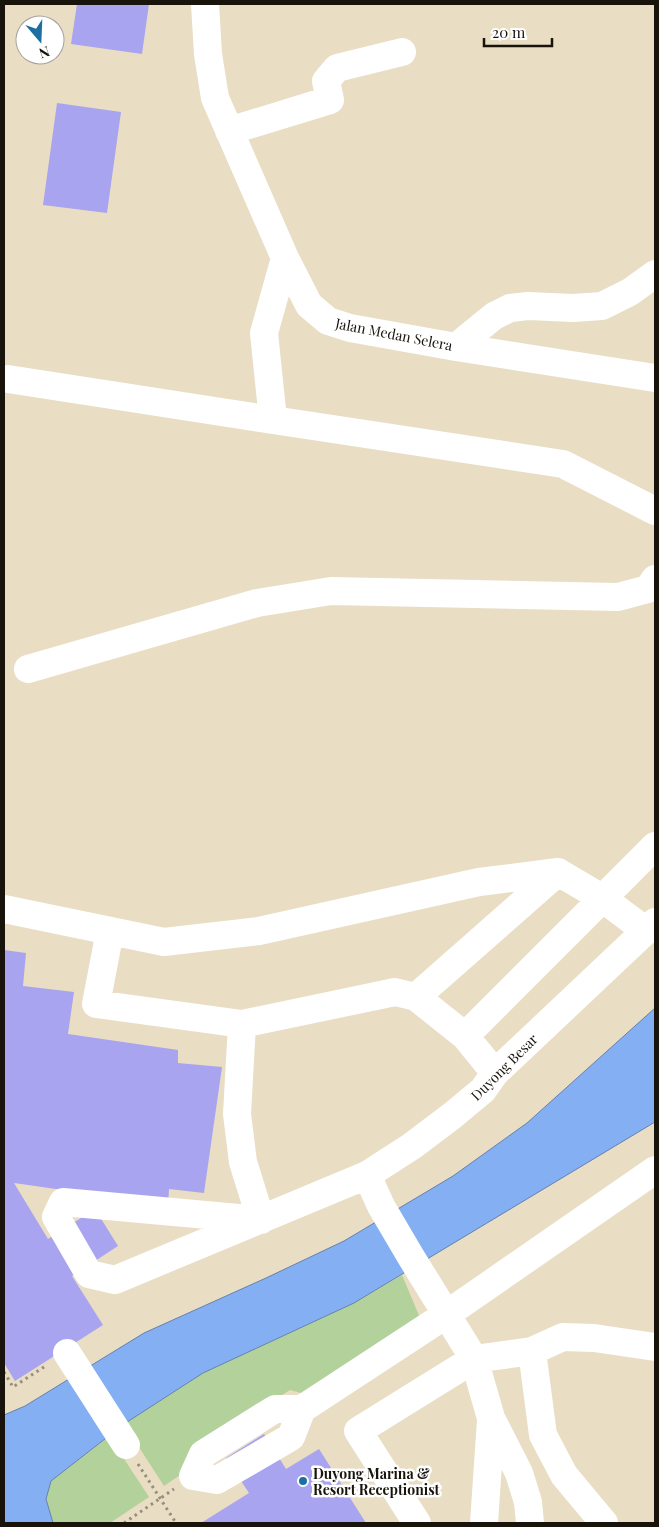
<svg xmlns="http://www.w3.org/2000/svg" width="659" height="1527" font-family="'Playfair Display',serif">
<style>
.green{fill:#b3d19b}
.water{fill:#84b0f3;stroke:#6481ae}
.building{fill:#a8a4ef}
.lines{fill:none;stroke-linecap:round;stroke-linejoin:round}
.path{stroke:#978e7c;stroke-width:3;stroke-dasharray:2.5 4;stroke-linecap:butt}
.minor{stroke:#fff;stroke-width:28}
.poi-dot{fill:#1c70a1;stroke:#fff;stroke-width:2}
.labels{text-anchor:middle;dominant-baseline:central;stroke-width:5;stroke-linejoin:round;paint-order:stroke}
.street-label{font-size:14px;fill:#18140c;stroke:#fff}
.poi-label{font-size:14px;font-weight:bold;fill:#18140c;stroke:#fff;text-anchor:start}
</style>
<rect width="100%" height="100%" fill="#e9ddc4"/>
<path class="green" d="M402 1275 420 1318 305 1394 290 1390 194 1451 186 1471 164 1486 124 1424 203 1373 354 1303Z
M109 1436 149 1497 110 1523H53L46 1499 51 1481Z"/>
<path class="water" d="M655 1008V1122L354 1303 203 1373 124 1424 51 1481 46 1499 53 1523H4V1415L25 1406 144 1333 266 1278 344 1241 453 1176 527 1123Z"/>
<path class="building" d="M77 4H149L142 54 71 44Z
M57 103 121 112 107 213 43 205Z
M4 950 26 953 23 986 74 992 68 1034 178 1050V1063L222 1067 204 1193 169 1189 168 1205 14 1183 48 1239 95 1209 118 1246 72 1276 103 1325 15 1381 4 1363Z
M264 1434 286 1469 319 1449 366 1523H201L249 1493 226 1458Z"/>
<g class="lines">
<path class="path" d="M4 1372 13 1387 47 1365
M138 1464 176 1523
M124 1523 174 1489"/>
<path class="minor" d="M205 4 208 54 215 98 285 258 309 305 328 321 350 328 456 347 655 378
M229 131 330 100 326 81 337 68 402 52
M456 347 494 316 510 308 528 306 573 308 602 306 630 292 655 274
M8 379 273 420 264 333 285 258
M273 420 563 464 655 511
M28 669 257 603 331 591 618 597 648 589 655 579
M4 909 164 942 259 931 479 882 558 872 602 898 646 931
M110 931 96 1004 242 1024 395 992 416 997 465 1036 495 1073
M416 997 558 872
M242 1024 237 1114 243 1162 261 1220
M465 1036 655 846
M367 1175 381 1206 411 1257 474 1359 491 1418 519 1473 528 1502 530 1523
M261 1220 63 1202 56 1217 89 1274 115 1280 367 1175 412 1146 453 1115 483 1090 495 1073 655 922
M532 1351 543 1435 564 1475 604 1523
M67 1353 126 1445
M302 1409 291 1437 217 1480 193 1476 203 1454 275 1409H302L447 1314 655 1170
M417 1523 358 1431 474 1359 532 1351 563 1337 594 1338 655 1347
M484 1523 491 1420"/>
</g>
<circle class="poi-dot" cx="303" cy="1481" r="5"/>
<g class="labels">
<g class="street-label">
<text transform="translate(394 334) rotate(11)">Jalan Medan Selera</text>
<text transform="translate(504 1067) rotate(-45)">Duyong Besar</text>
</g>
<g class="poi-label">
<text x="313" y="1473">Duyong Marina &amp;<tspan x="313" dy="16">Resort Receptionist</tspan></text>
</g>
</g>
<rect width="659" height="1527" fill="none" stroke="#18140c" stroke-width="10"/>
<g transform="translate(40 40) rotate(161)"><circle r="24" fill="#ffffff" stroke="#a3a19e"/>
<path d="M0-4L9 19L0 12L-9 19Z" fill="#1c70a1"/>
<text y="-8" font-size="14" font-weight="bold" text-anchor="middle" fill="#18140c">N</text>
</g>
<path d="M484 38v8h68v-8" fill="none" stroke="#18140c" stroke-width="2.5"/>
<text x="492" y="38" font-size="15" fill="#18140c" stroke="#ffffff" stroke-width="4" paint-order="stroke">20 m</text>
</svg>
